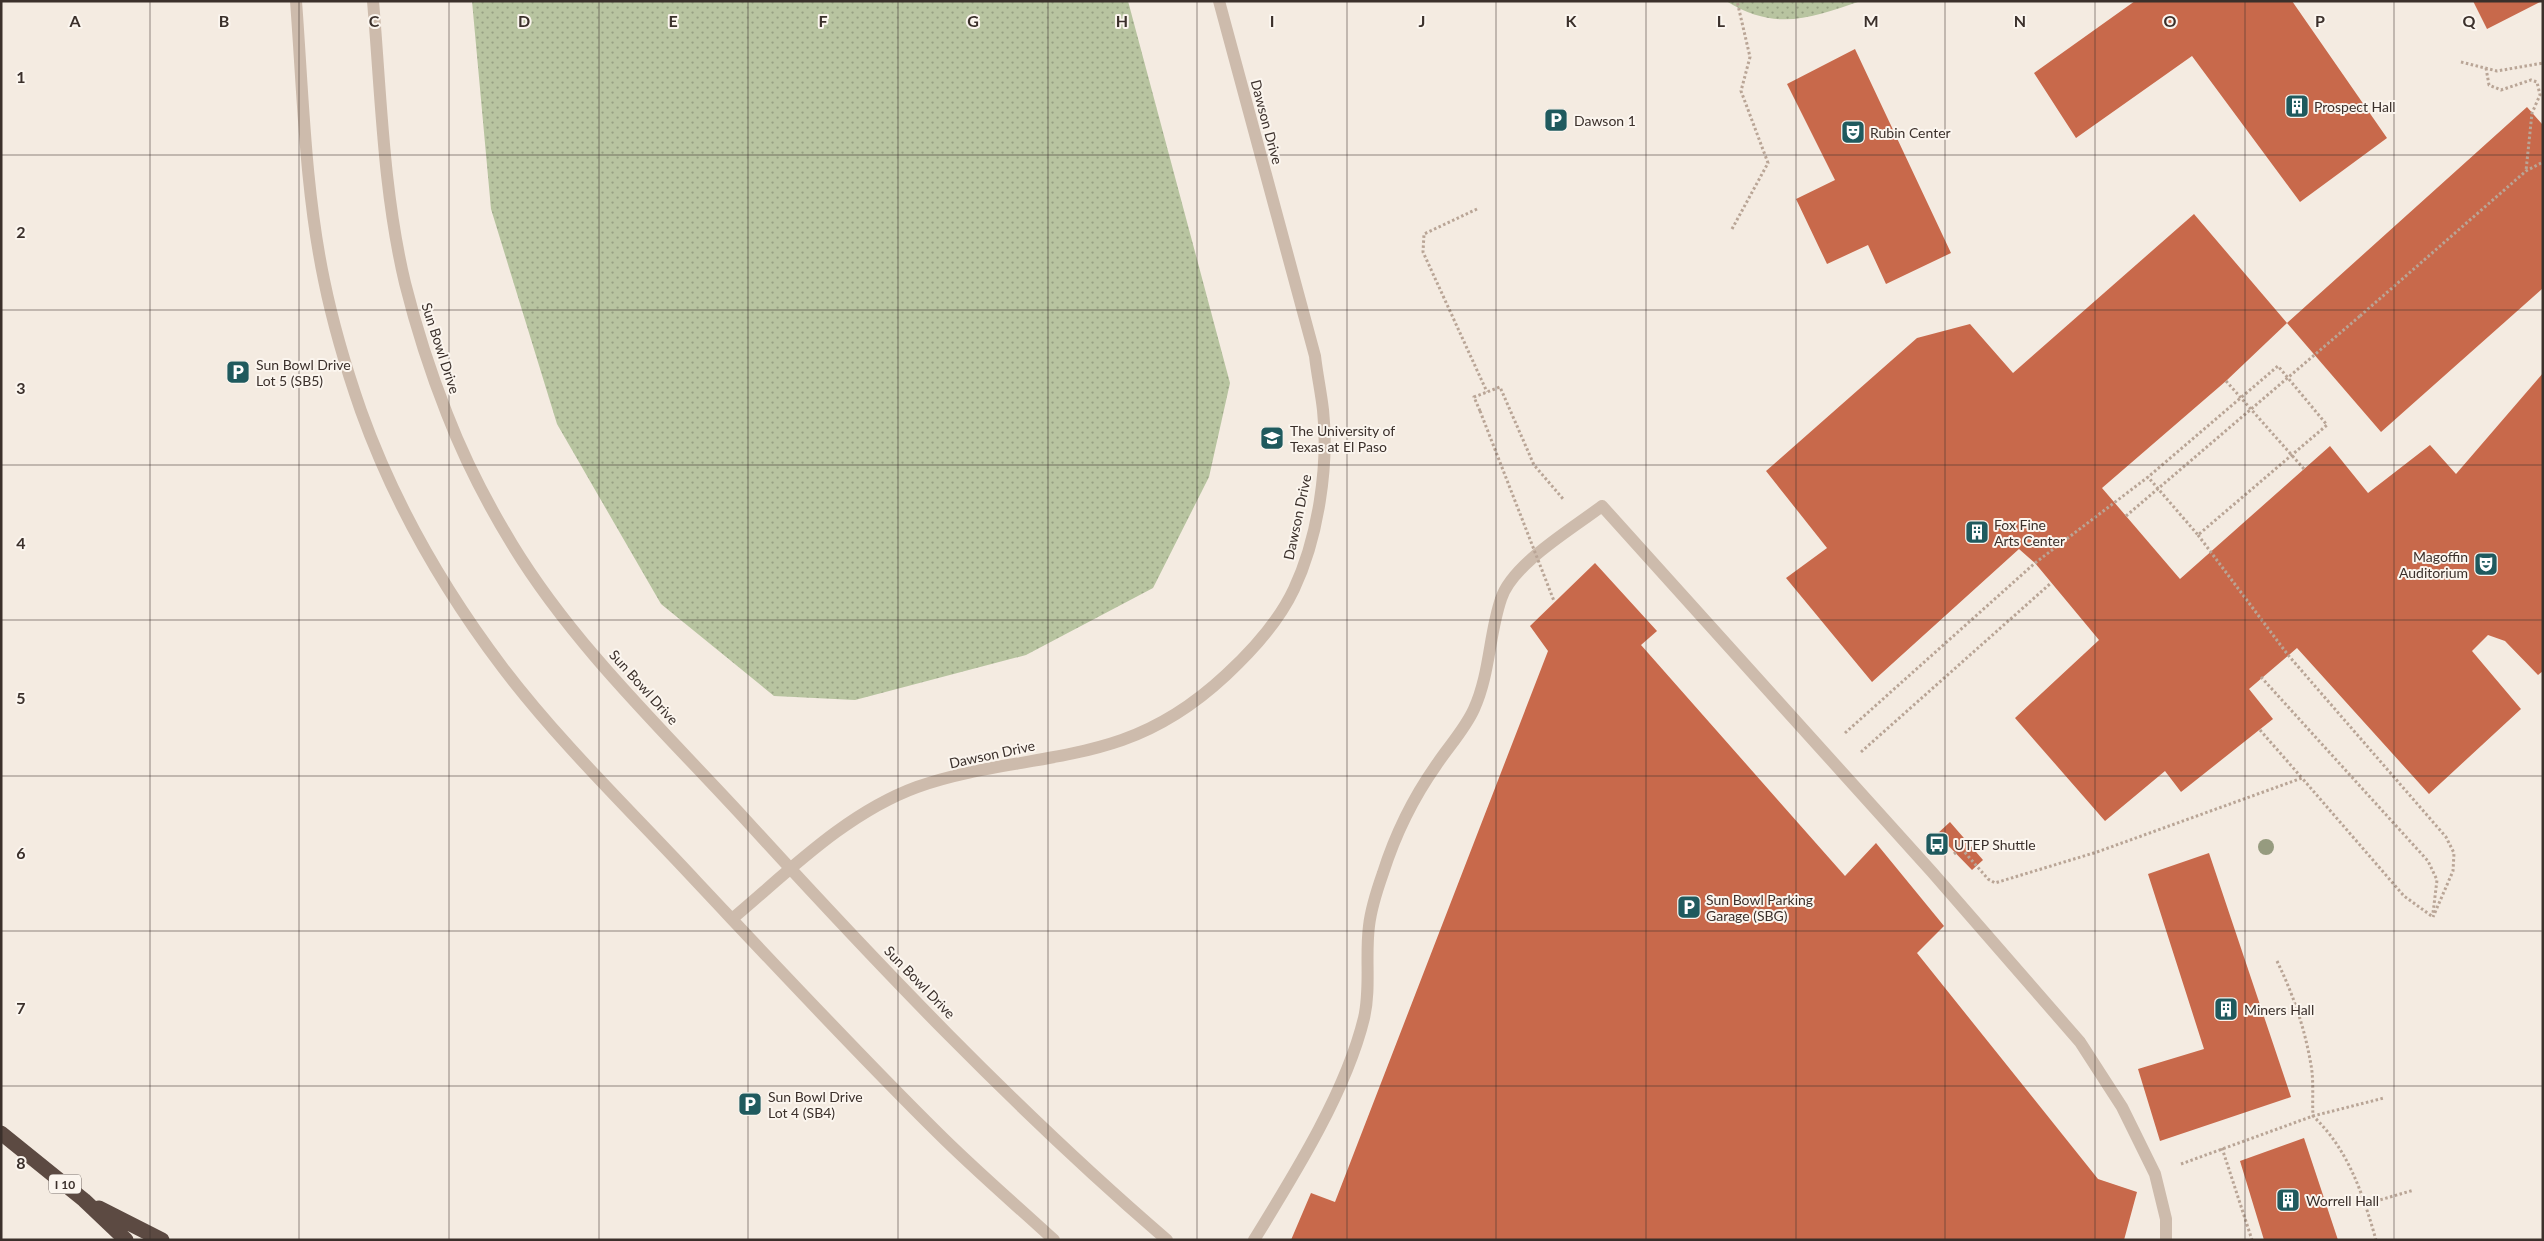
<svg xmlns="http://www.w3.org/2000/svg" width="2544" height="1241" font-family="Lato,sans-serif">
<style>
.grass{fill:url(#grass-dots)}
.building{fill:#c8694b}
.lines{fill:none;stroke-linecap:round;stroke-linejoin:round}
.path{stroke:#b9a596;stroke-width:3;stroke-dasharray:2.5 2.5;stroke-linecap:butt}
.minor{stroke:#cdbbac;stroke-width:12}
.highway{stroke:#5c4a42;stroke-width:15}
.path-bridge{stroke:#b9a596;stroke-width:3;stroke-dasharray:2.5 2.5;stroke-linecap:butt}
.tree{fill:#969b7f}
.grid{fill:none;stroke:#3b302b;stroke-width:1;stroke-opacity:0.55}
.labels{text-anchor:middle;dominant-baseline:central;stroke-width:4;stroke-linejoin:round;paint-order:stroke}
.shield{fill:#fbf5ee;stroke:#756b66;stroke-width:1}
.shield-label{font-size:12px;font-weight:bold;fill:#3b302b}
.poi-label{font-size:14px;fill:#3b302b;stroke:#fbf5ee;text-anchor:start}
.street-label{font-size:14px;fill:#3b302b;stroke:#fbf5ee}
.grid-label{font-size:16px;text-anchor:middle;font-weight:bold;fill:#3b302b;stroke:#fbf5ee;stroke-width:4;stroke-linejoin:round;paint-order:stroke}
</style>
<defs>
<pattern id="grass-dots" width="8" height="8" patternUnits="userSpaceOnUse" patternTransform="scale(1.25)"><rect width="8" height="8" fill="#b8c4a0"/><path d="M2 2h.1M6 6h.1" fill="none" stroke="#97a083" stroke-width="1.8" stroke-linecap="round"/></pattern>
</defs>
<rect width="100%" height="100%" fill="#f4ebe1"/>
<path class="grass" d="M472 1H1128L1230 383 1209 477 1153 588 1026 655 855 700 774 696 661 604 557 424 491 209Z
M1726 1H1861C1810 18 1777 32 1726 1Z"/>
<path class="building" d="M2135 1H2292L2387 138 2300 202 2192 56 2076 138 2034 73Z
M2473 1H2542L2487 29Z
M1855 49 1951 253 1886 284 1868 245 1827 264 1796 199 1835 180 1787 84Z
M2527 107 2543 125V288L2381 432 2287 323Z
M2194 214 2287 323 2226 381 2102 488 2180 579 2330 446 2368 493 2430 445 2456 474 2543 373V671L2538 675 2505 641 2488 635 2472 651 2521 709 2429 794 2297 648 2249 689 2273 719 2181 792 2165 771 2105 821 2015 718 2099 640 2035 563 2019 549 1872 682 1786 578 1827 548 1766 471 1917 338 1970 324 2013 373Z
M1595 563 1657 631 1641 645 1845 876 1876 843 1944 926 1917 953 2098 1179 2137 1192 2124 1240H1291L1311 1193 1335 1202 1548 651 1530 626Z
M1950 822 1983 860 1972 870 1937 834Z
M2209 853 2291 1097 2160 1141 2138 1069 2204 1049 2148 874Z
M2304 1138 2338 1240H2264L2240 1161Z"/>
<g class="lines">
<path class="path" d="M2461 62 2497 71 2543 63
M2486 68 2489 85 2501 90 2531 80 2537 82 2540 95 2532 113 2526 171
M1477 209 1424 234 1423 252 1487 392
M1732 229 1768 163 1741 91 1750 57 1737 1
M2360 316 2526 171 2543 162
M1480 411 1474 397 1500 387 1534 465 1564 500
M2198 535 2288 655 2446 837 2454 853 2453 871 2433 917
M2261 677 2428 861 2437 880 2433 913
M2260 730 2302 778
M1845 733 2035 563 2148 477 2278 366 2327 425 2198 535 2148 477
M1861 752 2051 583
M1954 854 1961 848 1988 879 1995 883 2097 852 2302 778 2404 896 2433 917
M2277 961C2293 994 2305 1029 2311 1065 2314 1081 2312 1100 2313 1116 2348 1149 2363 1194 2376 1240
M2222 1148 2252 1240
M2181 1164 2313 1116 2384 1098
M2366 1204 2414 1190"/>
<path class="minor" d="M296 1C303 94 305 189 324 280 333 324 346 368 361 411 394 503 444 590 503 668 561 744 631 811 696 881 776 966 855 1051 937 1132 975 1170 1015 1204 1054 1240
M373 1C381 94 383 191 405 283 416 327 430 371 447 414 464 458 487 503 512 544 574 646 664 731 744 818 878 965 1016 1110 1167 1240
M732 919C789 871 846 813 917 787 984 763 1056 763 1122 740 1162 726 1196 703 1226 675 1252 651 1279 621 1294 589 1318 538 1329 466 1323 410 1321 392 1317 374 1315 356L1219 1
M1254 1240C1294 1175 1346 1092 1364 1018 1371 988 1365 957 1369 926 1371 908 1377 890 1383 873 1395 835 1413 798 1437 764 1449 746 1465 729 1474 709 1490 674 1489 634 1501 599 1512 564 1572 529 1602 506L1932 872 2080 1042 2122 1107 2155 1174 2166 1219V1240"/>
<path class="highway" d="M1 1133 84 1200 126 1240
M99 1208 162 1240"/>
<path class="path-bridge" d="M2226 381 2304 469
M1480 411 1554 601
M2126 516 2360 316"/>
</g>
<circle class="tree" cx="2266" cy="847" r="8"/>
<path class="grid" d="M150 1V1240M299 1V1240M449 1V1240M599 1V1240M748 1V1240M898 1V1240M1048 1V1240M1197 1V1240M1347 1V1240M1496 1V1240M1646 1V1240M1796 1V1240M1945 1V1240M2095 1V1240M2245 1V1240M2394 1V1240M1 155H2543M1 310H2543M1 465H2543M1 620H2543M1 776H2543M1 931H2543M1 1086H2543"/>
<defs>
<g id="building-square" transform="scale(1.25)"><rect x="-9" y="-9" width="18" height="18" rx="4" fill="#1f5a5e" stroke="#fbf5ee"/><path d="M-4-6H4V6H1V3H-1V6H-4ZM-2.5-4.3h1.7v1.8h-1.7ZM.8-4.3h1.7v1.8H.8ZM-2.5-1h1.7V.8h-1.7ZM.8-1h1.7V.8H.8Z" fill="#fff"/></g>
<g id="parking-square" transform="scale(1.25)"><rect x="-9" y="-9" width="18" height="18" rx="4" fill="#1f5a5e" stroke="#fbf5ee"/><path d="M-3.5-5.5H1a3.5 3.5 0 0 1 0 7H-1V5.5H-3.5ZM-1-3.4V-.6H.8a1.4 1.4 0 0 0 0-2.8Z" fill="#fff"/></g>
<g id="theatre-square" transform="scale(1.25)"><rect x="-9" y="-9" width="18" height="18" rx="4" fill="#1f5a5e" stroke="#fbf5ee"/><path d="M-5-5.5Q0-4 5-5.5V0Q5 5 0 6Q-5 5-5 0ZM-3.3-2.5H-1v1.5H-3.3ZM1-2.5H3.3v1.5H1ZM-2.8 1Q0 5.5 2.8 1Z" fill="#fff"/></g>
<g id="university-square" transform="scale(1.25)"><rect x="-9" y="-9" width="18" height="18" rx="4" fill="#1f5a5e" stroke="#fbf5ee"/><path d="M0-5L7-2L0 1L-7-2ZM-4 1L0 2.5L4 1V4Q0 6-4 4Z" fill="#fff"/></g>
<g id="bus-square" transform="scale(1.25)"><rect x="-9" y="-9" width="18" height="18" rx="4" fill="#1f5a5e" stroke="#fbf5ee"/><path d="M-5-6H5V4H4V6H2V4H-2V6H-4V4H-5ZM-3.5-4V0h7V-4ZM-3.5 1.2v1.5H-2V1.2ZM2 1.2v1.5H3.5V1.2Z" fill="#fff"/></g>
</defs>
<g fill-rule="evenodd">
<use href="#building-square" x="2297" y="106"/>
<use href="#parking-square" x="1556" y="120"/>
<use href="#theatre-square" x="1853" y="132"/>
<use href="#parking-square" x="238" y="372"/>
<use href="#university-square" x="1272" y="438"/>
<use href="#building-square" x="1977" y="532"/>
<use href="#theatre-square" x="2486" y="564"/>
<use href="#bus-square" x="1937" y="844"/>
<use href="#parking-square" x="1689" y="907"/>
<use href="#building-square" x="2226" y="1009"/>
<use href="#parking-square" x="750" y="1104"/>
<use href="#building-square" x="2288" y="1200"/>
</g>
<g class="labels">
<rect class="shield" x="49" y="1174.5" width="32" height="19" rx="4"/>
<g class="shield-label">
<text x="65" y="1184">I 10</text>
</g>
<g class="poi-label">
<text x="2314" y="106">Prospect Hall</text>
<text x="1574" y="120">Dawson 1</text>
<text x="1870" y="132">Rubin Center</text>
<text x="256" y="364">Sun Bowl Drive<tspan x="256" dy="16">Lot 5 (SB5)</tspan></text>
<text x="1290" y="430">The University of<tspan x="1290" dy="16">Texas at El Paso</tspan></text>
<text x="1994" y="524">Fox Fine<tspan x="1994" dy="16">Arts Center</tspan></text>
<text x="2468" y="556" text-anchor="end">Magoffin<tspan x="2468" dy="16">Auditorium</tspan></text>
<text x="1954" y="844">UTEP Shuttle</text>
<text x="1706" y="899">Sun Bowl Parking<tspan x="1706" dy="16">Garage (SBG)</tspan></text>
<text x="2244" y="1009">Miners Hall</text>
<text x="768" y="1096">Sun Bowl Drive<tspan x="768" dy="16">Lot 4 (SB4)</tspan></text>
<text x="2306" y="1200">Worrell Hall</text>
</g>
<g class="street-label">
<text transform="translate(1267 122) rotate(75)">Dawson Drive</text>
<text transform="translate(441 348) rotate(72)">Sun Bowl Drive</text>
<text transform="translate(1297 517) rotate(-78)">Dawson Drive</text>
<text transform="translate(644 687) rotate(48)">Sun Bowl Drive</text>
<text transform="translate(992 754) rotate(-12)">Dawson Drive</text>
<text transform="translate(920 982) rotate(46)">Sun Bowl Drive</text>
</g>
</g>
<g class="grid-label">
<text x="75" y="27">A</text>
<text x="224" y="27">B</text>
<text x="374" y="27">C</text>
<text x="524" y="27">D</text>
<text x="673" y="27">E</text>
<text x="823" y="27">F</text>
<text x="973" y="27">G</text>
<text x="1122" y="27">H</text>
<text x="1272" y="27">I</text>
<text x="1422" y="27">J</text>
<text x="1571" y="27">K</text>
<text x="1721" y="27">L</text>
<text x="1871" y="27">M</text>
<text x="2020" y="27">N</text>
<text x="2170" y="27">O</text>
<text x="2320" y="27">P</text>
<text x="2469" y="27">Q</text>
<text x="21" y="83">1</text>
<text x="21" y="238">2</text>
<text x="21" y="394">3</text>
<text x="21" y="549">4</text>
<text x="21" y="704">5</text>
<text x="21" y="859">6</text>
<text x="21" y="1014">7</text>
<text x="21" y="1169">8</text>
</g>
<rect width="2544" height="1241" fill="none" stroke="#3b302b" stroke-width="5"/>
</svg>
